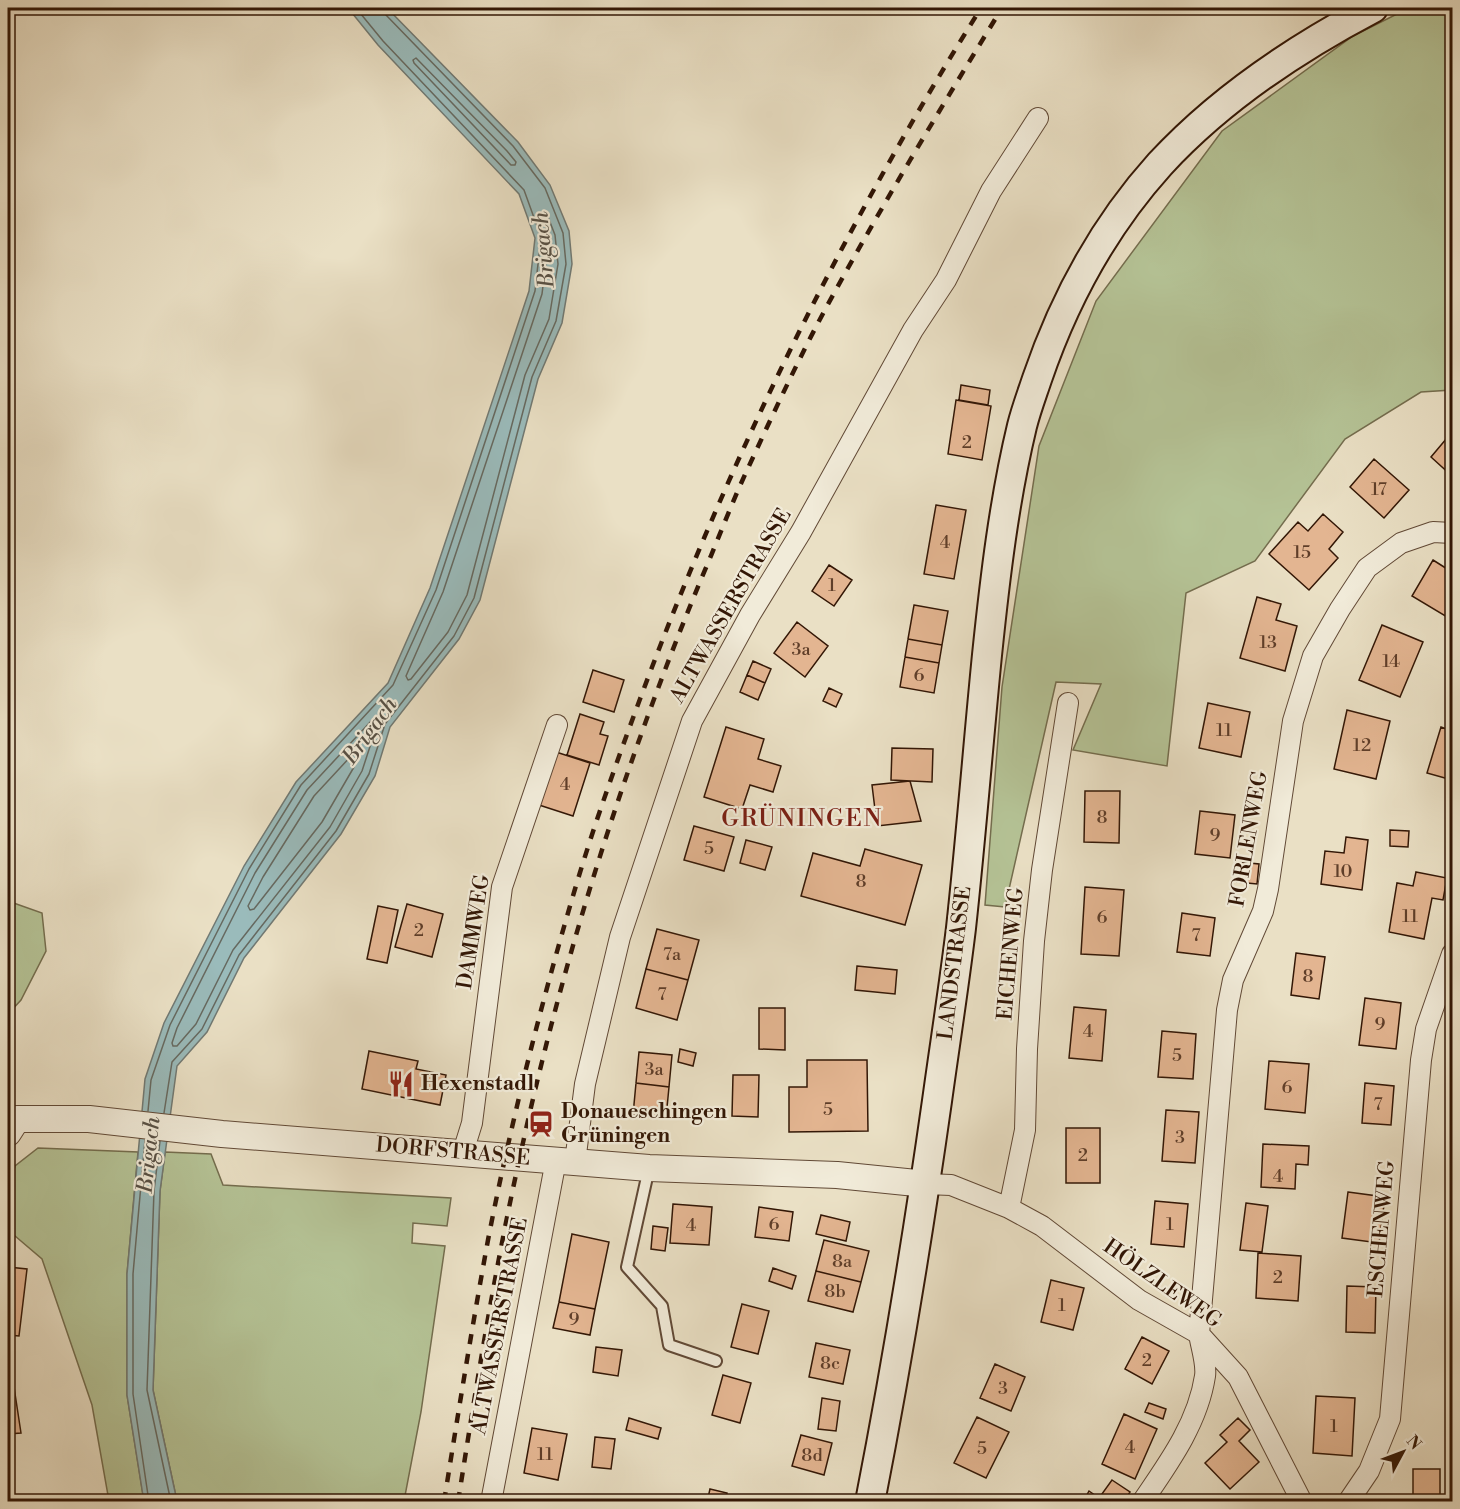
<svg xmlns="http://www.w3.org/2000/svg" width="1460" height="1509" font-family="'Libre Bodoni',serif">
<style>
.green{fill:#b5c396;stroke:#746d4e;stroke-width:1.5}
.water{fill:#9abbbb;stroke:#717973;stroke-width:1.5}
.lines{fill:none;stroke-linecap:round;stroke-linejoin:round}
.shore{stroke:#666960;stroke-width:1.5}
.building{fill:#e3b591;stroke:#331706;stroke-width:1.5}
.service-casing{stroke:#614936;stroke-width:14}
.minor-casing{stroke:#614936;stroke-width:22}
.tertiary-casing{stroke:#614936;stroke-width:28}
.secondary-casing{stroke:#331706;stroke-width:32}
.service{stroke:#f1ebd9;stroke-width:10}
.minor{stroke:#f1ebd9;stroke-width:20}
.tertiary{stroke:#f1ebd9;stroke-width:26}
.secondary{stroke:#f1ebd9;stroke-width:28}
.rail{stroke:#331706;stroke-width:4.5;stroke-dasharray:10 10;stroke-linecap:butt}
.labels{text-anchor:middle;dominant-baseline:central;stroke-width:4.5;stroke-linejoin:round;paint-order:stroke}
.number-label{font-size:18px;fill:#5f3e29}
.street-label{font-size:21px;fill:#331706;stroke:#f1ebd9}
.poi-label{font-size:21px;font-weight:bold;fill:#331706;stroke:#f1ebd9;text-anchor:start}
.water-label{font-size:22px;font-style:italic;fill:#575045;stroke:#f1ebd9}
.quarter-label{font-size:24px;letter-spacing:1.5px;fill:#7a1f14;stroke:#f1ebd9}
</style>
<rect width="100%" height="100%" fill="#eae0c5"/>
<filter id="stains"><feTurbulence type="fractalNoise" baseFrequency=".00333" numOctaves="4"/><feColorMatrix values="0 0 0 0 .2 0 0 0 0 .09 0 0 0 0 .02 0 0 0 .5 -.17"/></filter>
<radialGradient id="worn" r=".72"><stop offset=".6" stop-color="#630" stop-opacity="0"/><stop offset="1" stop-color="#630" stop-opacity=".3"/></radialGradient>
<path class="green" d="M1409 8H1452V390L1421 392 1345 439 1255 561 1186 593 1167 766 1073 750 1101 684 1056 682 1005 907 985 905 1002 687 1039 446 1096 301 1222 131 1353 36Z
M8 901 42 913 46 951 21 1000 8 1014Z
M38 1148 138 1152 127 1274V1395L144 1501H109L92 1405 42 1259 8 1230V1189L15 1166Z
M165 1152 211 1154 223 1185 451 1198 447 1226 413 1223 412 1243 445 1246 421 1412 404 1501H177L153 1390 160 1191Z"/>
<path class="water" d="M348 8H387L518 142 550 185 569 231 572 264 562 323 538 379 480 600 459 639 390 727 375 776 341 834 244 958 207 1032 177 1066 160 1191 153 1390 177 1501 144 1502 127 1395V1274L145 1079 164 1023 244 866 296 782 388 683 430 588 529 291 535 238 519 194 378 45Z"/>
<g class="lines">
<path class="shore" d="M416 58 507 151 516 162 515 165H511L414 63 413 60Z
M544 216 548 217 555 235 558 264 549 319 525 375 467 595 448 632 411 679 408 680 406 676 443 592 542 294 549 238 543 219Z
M376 718 378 722 362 771 330 827 233 950 196 1024 177 1046H173L172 1043 177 1028 255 873 307 790 373 719Z
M356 754 357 757 354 767 322 822 254 909 250 910 248 906 263 877 314 796 352 755Z
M148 1111 151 1080 170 1025 249 869 301 785 393 685 436 590 535 291 541 237 524 190 383 41 356 8
M164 1113 172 1062 202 1029 239 955 336 831 369 774 385 724 454 636 474 598 532 377 556 321 566 264 563 233 545 188 513 146 385 14 383 8
M145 1140 133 1274V1394L149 1502
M160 1141 154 1191 147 1390 171 1502"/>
</g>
<path class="building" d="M961 385 990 390 988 405 959 400Z
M956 400 991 406 982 460 948 454Z
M1452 432V476L1431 457Z
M1374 459 1409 490 1384 518 1350 487Z
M936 505 966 510 954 579 924 574Z
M1323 514 1343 532 1329 549 1338 558 1309 590 1269 554 1298 522 1308 531Z
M1433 560 1452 572V620L1412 596Z
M829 565 852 580 834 606 812 591Z
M1257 597 1281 604 1276 620 1297 626 1285 671 1240 658Z
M914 605 948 611 942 645 908 639Z
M797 622 828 646 805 677 774 653Z
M1382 625 1423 642 1400 697 1359 680Z
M908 639 942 645 939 663 905 657Z
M905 657 939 663 934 693 900 687Z
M753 661 771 669 765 683 747 675Z
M593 670 624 680 614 712 583 702Z
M747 675 765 683 758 700 740 692Z
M829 688 842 694 836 707 823 701Z
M1208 703 1250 712 1241 757 1199 748Z
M1347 710 1390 721 1376 779 1334 769Z
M580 714 604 722 600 734 608 736 599 765 567 755Z
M726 727 764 739 758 759 781 766 773 792 750 785 742 809 704 797Z
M1441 727 1452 731V780L1427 773Z
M892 748 933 749 932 782 891 780Z
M556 752 590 763 573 816 539 805Z
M910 781 921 821 877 826 872 785Z
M1085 791H1120L1119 843 1084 842Z
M1200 811 1235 815 1230 858 1195 854Z
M694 826 734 837 724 871 684 860Z
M1390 830 1409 831 1408 847 1390 846Z
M1346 837 1368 840 1362 890 1321 884 1325 851 1344 853Z
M746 840 772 847 765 870 740 863Z
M865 849 922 865 905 925 801 896 813 853 860 866Z
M1239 862 1259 864 1257 884 1237 882Z
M1416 872 1447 878 1443 900 1432 898 1424 939 1389 932 1397 883 1413 886Z
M1085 887 1124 890 1119 956 1081 954Z
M407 904 443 914 432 957 395 947Z
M378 906 398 910 387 963 367 959Z
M1182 913 1215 918 1210 956 1177 952Z
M657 929 699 940 688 980 646 969Z
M1296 953 1325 957 1319 999 1291 995Z
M857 966 897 970 895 994 855 990Z
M646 969 688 980 677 1020 636 1008Z
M1365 998 1401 1003 1396 1049 1359 1045Z
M1074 1007 1106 1010 1102 1061 1069 1058Z
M759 1008H785V1050L759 1049Z
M1162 1031 1196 1034 1193 1079 1158 1077Z
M680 1049 696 1053 693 1066 678 1062Z
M369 1051 418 1061 416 1069 446 1075 440 1105 362 1089Z
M639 1052 672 1055 669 1087 636 1083Z
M807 1060H867L868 1131 789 1132V1087H807Z
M1269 1061 1309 1064 1305 1113 1265 1109Z
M733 1075H759L758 1117 732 1116Z
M636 1083 669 1087 666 1118 633 1115Z
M1365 1083 1394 1086 1391 1125 1362 1123Z
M1166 1110 1199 1112 1195 1163 1162 1161Z
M1066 1128H1100V1183H1066Z
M1263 1144 1309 1146 1308 1165 1296 1164 1295 1189 1261 1187Z
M1348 1192 1385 1197 1379 1243 1342 1238Z
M1155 1201 1188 1204 1184 1247 1151 1244Z
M1246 1203 1268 1206 1262 1252 1240 1250Z
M673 1204 712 1207 709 1245 670 1243Z
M759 1207 793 1212 789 1241 755 1237Z
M821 1215 850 1222 846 1241 816 1234Z
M653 1226 668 1228 665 1251 651 1249Z
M572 1234 609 1242 595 1309 559 1302Z
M824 1240 869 1251 861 1282 816 1271Z
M1258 1253 1301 1256 1298 1301 1256 1298Z
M8 1267 27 1269 19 1336 8 1335Z
M773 1268 796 1276 792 1289 769 1281Z
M816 1271 861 1282 853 1312 808 1301Z
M1051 1280 1084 1288 1073 1330 1041 1322Z
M1347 1286 1376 1287 1375 1333 1346 1332Z
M559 1302 595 1309 590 1335 553 1328Z
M742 1304 769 1311 758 1354 731 1347Z
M1142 1337 1169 1351 1152 1384 1125 1369Z
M816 1343 850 1350 843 1384 809 1377Z
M596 1347 622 1350 618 1376 593 1372Z
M995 1364 1025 1377 1011 1411 980 1398Z
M723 1375 751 1383 740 1423 712 1415Z
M14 1387 21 1433 8 1434V1388Z
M1316 1396 1355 1398 1352 1456 1313 1453Z
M822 1398 840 1401 836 1431 818 1429Z
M1149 1403 1166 1409 1163 1419 1145 1412Z
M1124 1414 1157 1429 1135 1479 1102 1464Z
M977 1417 1009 1432 986 1478 954 1463Z
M629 1418 661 1428 658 1439 626 1430Z
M1238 1418 1250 1430 1239 1441 1259 1462 1230 1489 1205 1463 1227 1442 1220 1435Z
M532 1428 567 1434 558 1480 524 1473Z
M801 1435 832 1443 824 1475 792 1466Z
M595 1437 615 1439 611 1469 592 1467Z
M1413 1469H1440V1502H1413Z
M1112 1480 1130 1492 1124 1502H1104L1099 1498Z
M710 1489 727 1493 725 1502H707Z
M1089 1491 1099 1498 1104 1502H1083Z"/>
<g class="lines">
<g class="service-casing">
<path id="service" d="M649 1168 627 1267 662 1306 669 1345 716 1361"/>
</g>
<g class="minor-casing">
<path id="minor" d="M463 1152 472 1123 502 887 557 725
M575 1162 585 1084 620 937 692 721 750 615 801 532 913 330 946 280 991 191 1038 118
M926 1184 951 1185 1009 1208 1042 1226 1139 1300 1199 1334 1238 1377 1302 1502
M1009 1208 1025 1130 1027 1049 1034 941 1042 870 1068 703
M491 1502 556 1160
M1142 1502C1168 1464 1198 1423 1205 1376 1207 1364 1201 1347 1199 1334L1227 1010 1233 980 1263 911 1268 889 1293 721 1313 656 1340 609 1367 568 1401 543 1433 532 1452 533
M1348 1502 1369 1471 1390 1419 1421 1060 1426 1029 1452 954"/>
</g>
<g class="tertiary-casing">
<path id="tertiary" d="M8 1133 17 1119H89L222 1134 649 1168 837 1175 926 1184"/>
</g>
<g class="secondary-casing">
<path id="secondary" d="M870 1502C896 1369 918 1235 937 1101 945 1043 954 986 961 928 971 837 978 746 987 655 995 578 1004 501 1022 426 1026 410 1032 394 1037 379 1064 300 1104 226 1160 164 1220 99 1295 49 1373 8"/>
</g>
<use href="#service" class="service"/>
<use href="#minor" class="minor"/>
<use href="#tertiary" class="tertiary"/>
<use href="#secondary" class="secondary"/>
<path class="rail" d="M444 1502C458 1414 472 1327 488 1240 511 1122 541 1004 575 889 594 825 617 761 640 699 730 457 844 226 981 8
M458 1502C476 1388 494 1273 519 1161 562 961 624 765 702 577 718 540 732 502 749 466 774 412 799 358 827 306 882 205 942 106 1002 8"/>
</g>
<defs>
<g id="restaurant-bare" transform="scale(2.07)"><path d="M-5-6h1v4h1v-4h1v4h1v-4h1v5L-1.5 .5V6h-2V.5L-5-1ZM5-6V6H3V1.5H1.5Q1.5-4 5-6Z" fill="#8f2418" stroke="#f1ebd9" stroke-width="2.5" paint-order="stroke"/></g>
<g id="station-bare" transform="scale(2.07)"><path d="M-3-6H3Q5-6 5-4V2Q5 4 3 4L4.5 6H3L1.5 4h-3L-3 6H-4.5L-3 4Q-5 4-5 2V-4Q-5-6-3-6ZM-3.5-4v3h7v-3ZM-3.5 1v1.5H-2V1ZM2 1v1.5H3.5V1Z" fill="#8f2418" stroke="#f1ebd9" stroke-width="2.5" paint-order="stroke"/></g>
</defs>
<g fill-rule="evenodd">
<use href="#restaurant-bare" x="401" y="1084"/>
<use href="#station-bare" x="541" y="1124"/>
</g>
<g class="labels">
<g class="number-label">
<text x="967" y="442">2</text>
<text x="1379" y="489">17</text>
<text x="945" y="542">4</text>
<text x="1302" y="552">15</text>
<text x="832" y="585">1</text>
<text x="1268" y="642">13</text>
<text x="801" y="649">3a</text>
<text x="1391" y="661">14</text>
<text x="919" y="675">6</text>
<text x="1224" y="730">11</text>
<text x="1362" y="745">12</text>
<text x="565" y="784">4</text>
<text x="1102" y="817">8</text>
<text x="1215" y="835">9</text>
<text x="709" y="848">5</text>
<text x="1343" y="871">10</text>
<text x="861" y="881">8</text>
<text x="1410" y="916">11</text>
<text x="1102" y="917">6</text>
<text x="419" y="930">2</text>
<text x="1196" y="935">7</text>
<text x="672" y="954">7a</text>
<text x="1308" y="976">8</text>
<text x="662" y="994">7</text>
<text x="1380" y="1024">9</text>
<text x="1088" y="1031">4</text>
<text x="1177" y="1055">5</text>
<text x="654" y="1069">3a</text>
<text x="1287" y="1087">6</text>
<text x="1378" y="1104">7</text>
<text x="828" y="1109">5</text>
<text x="1180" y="1137">3</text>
<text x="1083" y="1155">2</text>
<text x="1278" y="1176">4</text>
<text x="774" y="1224">6</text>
<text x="1170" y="1224">1</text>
<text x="691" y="1225">4</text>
<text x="842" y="1261">8a</text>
<text x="1278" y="1277">2</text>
<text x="835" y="1291">8b</text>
<text x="1062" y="1305">1</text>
<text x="574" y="1319">9</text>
<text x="1147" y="1360">2</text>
<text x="830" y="1363">8c</text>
<text x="1003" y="1388">3</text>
<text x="1334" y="1426">1</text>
<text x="1130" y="1447">4</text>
<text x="982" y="1448">5</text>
<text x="545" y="1454">11</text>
<text x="812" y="1455">8d</text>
</g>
<g class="street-label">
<text transform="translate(731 606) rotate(-60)">ALTWASSERSTRASSE</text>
<text transform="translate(1249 839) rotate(-80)">FORLENWEG</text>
<text transform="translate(474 932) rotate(-81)">DAMMWEG</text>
<text transform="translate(1011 954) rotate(-85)">EICHENWEG</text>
<text transform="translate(955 963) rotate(-83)">LANDSTRASSE</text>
<text transform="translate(453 1152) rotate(5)">DORFSTRASSE</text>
<text transform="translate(1382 1229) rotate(-85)">ESCHENWEG</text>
<text transform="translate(1162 1284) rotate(35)">HÖLZLEWEG</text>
<text transform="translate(500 1326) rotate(-79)">ALTWASSERSTRASSE</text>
</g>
<g class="poi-label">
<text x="421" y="1084">Hexenstadl</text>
<text x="561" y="1112">Donaueschingen<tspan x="561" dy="24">Grüningen</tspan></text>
</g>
<g class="water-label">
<text transform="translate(544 250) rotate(-95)">Brigach</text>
<text transform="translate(370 731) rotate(-54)">Brigach</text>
<text transform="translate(149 1155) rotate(-84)">Brigach</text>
</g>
<g class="quarter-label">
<text x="802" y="819">GRÜNINGEN</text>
</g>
</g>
<rect width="1460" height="1509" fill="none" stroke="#eae0c5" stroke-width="30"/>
<rect x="9" y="9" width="1442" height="1491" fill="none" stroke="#331706" stroke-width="3"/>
<rect x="15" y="15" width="1430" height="1479" fill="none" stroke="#331706" stroke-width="1.5"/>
<g transform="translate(1403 1452) rotate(49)" stroke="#f1ebd9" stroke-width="4.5" paint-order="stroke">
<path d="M0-4.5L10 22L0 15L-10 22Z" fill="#331706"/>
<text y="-9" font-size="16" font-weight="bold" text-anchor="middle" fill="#331706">N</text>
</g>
<rect width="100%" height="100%" filter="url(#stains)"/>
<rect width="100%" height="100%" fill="url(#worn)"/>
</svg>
